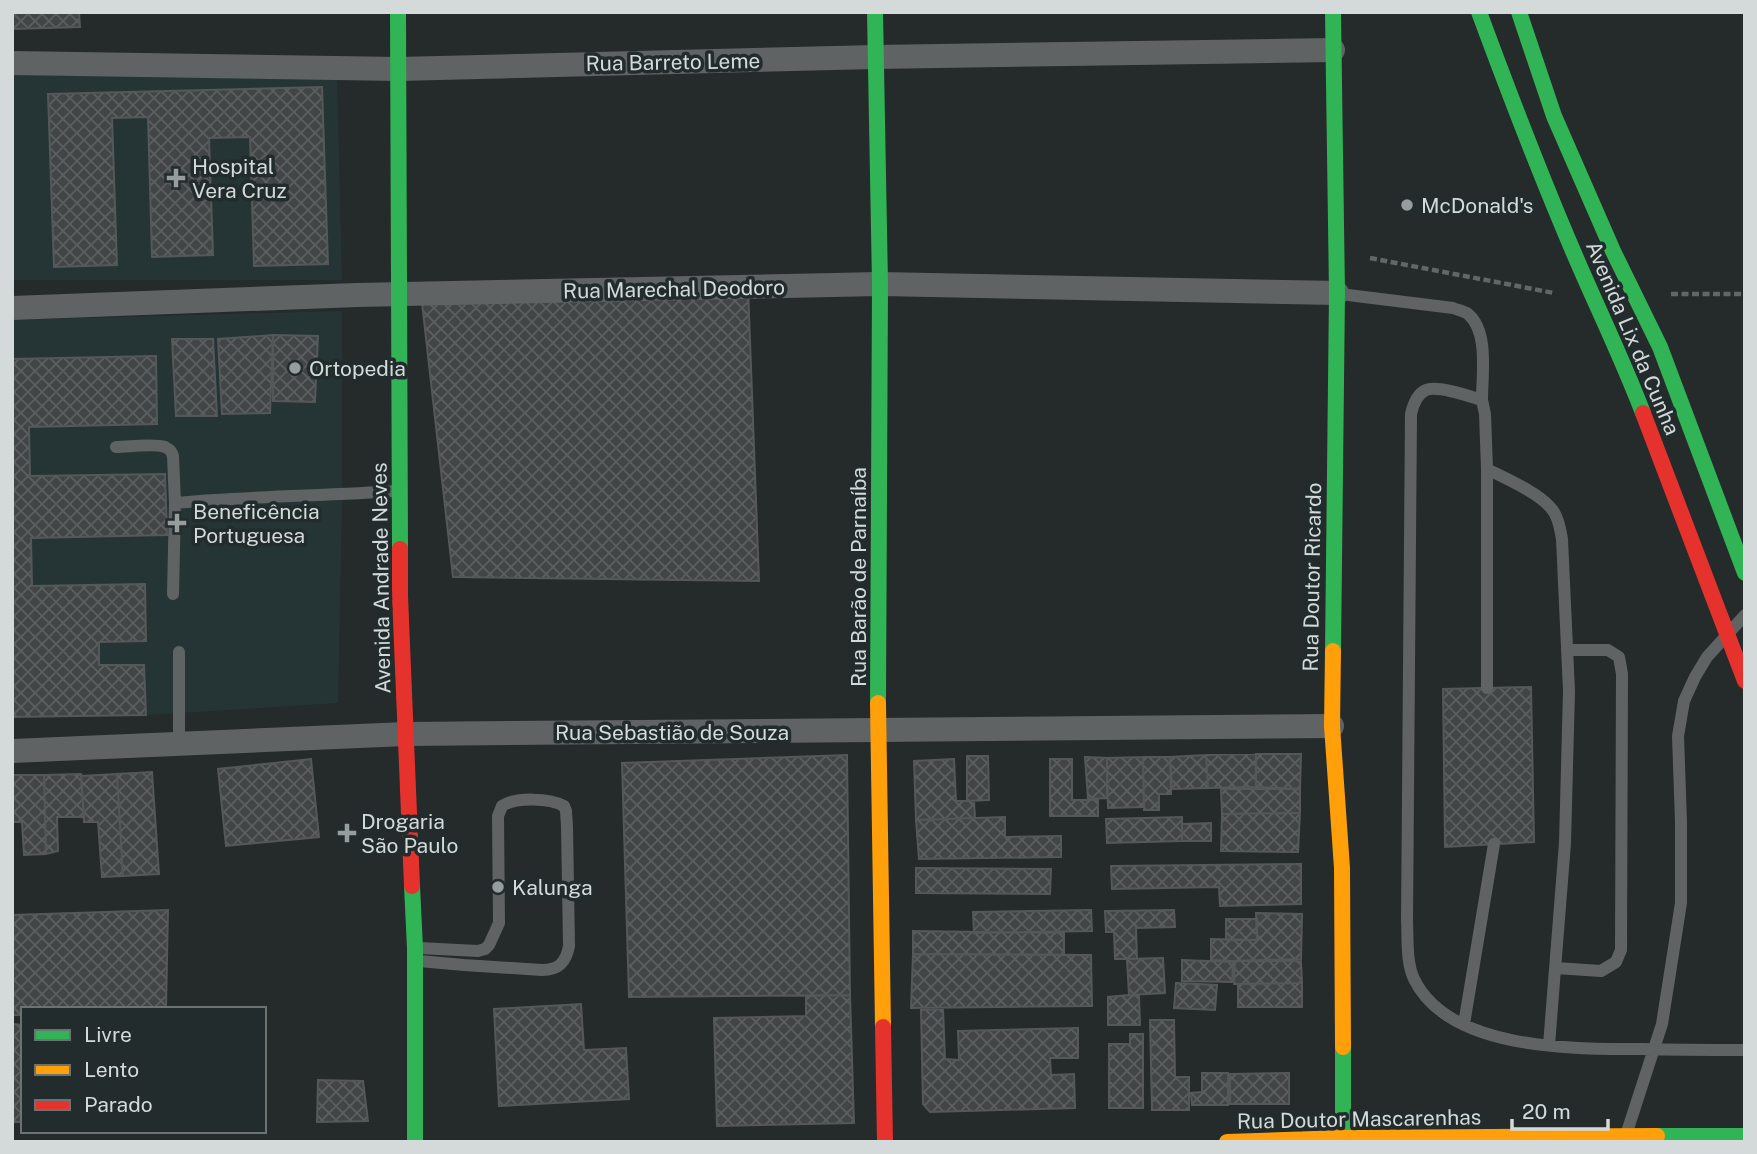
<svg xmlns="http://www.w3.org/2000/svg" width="1757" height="1154" font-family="'Public Sans',sans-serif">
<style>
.built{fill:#253536}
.building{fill:url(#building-cross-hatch);stroke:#545859;stroke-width:2}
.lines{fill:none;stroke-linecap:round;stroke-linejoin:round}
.path{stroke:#626666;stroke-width:4.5;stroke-dasharray:7 3.5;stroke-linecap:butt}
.lane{stroke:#5f6363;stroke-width:12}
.street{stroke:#5f6363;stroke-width:24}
.fast{stroke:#30b455;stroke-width:16}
.slow{stroke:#ff9f0a;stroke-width:16}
.jam{stroke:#e5322d;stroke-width:16}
.poi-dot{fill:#979c9d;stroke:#232c2d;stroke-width:2.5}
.labels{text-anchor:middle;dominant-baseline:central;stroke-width:7;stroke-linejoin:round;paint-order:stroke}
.street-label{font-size:21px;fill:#d4dada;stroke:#232c2d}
.poi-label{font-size:21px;fill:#d4dada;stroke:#232c2d;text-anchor:start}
</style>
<defs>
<pattern id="building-cross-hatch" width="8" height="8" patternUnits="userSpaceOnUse" patternTransform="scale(1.75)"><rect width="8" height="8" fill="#414546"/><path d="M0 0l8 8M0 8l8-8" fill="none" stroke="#5c5f60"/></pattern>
</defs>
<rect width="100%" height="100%" fill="#252a2b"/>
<path class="built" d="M12 74 337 77 342 280H12Z
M342 311V503L338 703 146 715 12 717V320Z"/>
<path class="building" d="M12 12H79L80 27 12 29Z
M322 87 328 264 254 266 250 137 209 138 213 255 152 257 148 117 112 118 117 265 54 267 48 94Z
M748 287 759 581 453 577 421 294Z
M273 335 318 336 315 402 273 401Z
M273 335 270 413 222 414 218 339Z
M172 339H213L217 416H176Z
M156 356 157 424 29 427 30 476 165 474 167 535 31 538 32 586 145 584 146 641 99 642V665H144L146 715 12 717V359Z
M1531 687 1534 842 1445 847 1443 689Z
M1256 754H1301L1300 789 1256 787Z
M1256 754V787L1208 788 1206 755Z
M847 755 850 995 629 997 622 763Z
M1206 755 1208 788 1172 789 1170 757Z
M967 756H988L989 800 967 801Z
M1085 757 1107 758V798L1088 799Z
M1143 757H1170L1171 794H1159V810H1144Z
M1143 757 1144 807 1108 808 1107 758Z
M311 759 319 837 226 846 218 769Z
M954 759 956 801H974L975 818 916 820 914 761Z
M1050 759H1072V800H1098V816H1050Z
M152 772 159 874 123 876 117 774Z
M81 774 84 817H57L58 851 46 854 44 775Z
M117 774 123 876 102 877 98 822H84L81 776Z
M12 775H44L46 854 24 855 22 822H12Z
M1221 789H1300V813L1222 814Z
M1300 813 1298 852 1221 851 1222 814Z
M1005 817V837L1061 836V857L919 859 916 820Z
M1182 817V841L1107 843 1106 819Z
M1211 823V841H1182V824Z
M1301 864V904L1220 906 1219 887 1112 889 1111 866Z
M916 868 1051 869 1050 894 916 893Z
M168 910 166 1009H23V1015H12V915Z
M1091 910 1092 931 974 933 973 912Z
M1174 910 1175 927 1136 928 1137 959H1115L1114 932H1106L1105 911Z
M1256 913 1302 914 1301 959 1232 961 1211 960V939L1257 940Z
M1226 919H1257V940H1226Z
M913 931 1064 933V955L913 954Z
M913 954 1091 955 1092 1006 911 1008Z
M1163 958 1165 993 1129 995 1127 959Z
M1182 960 1233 962 1232 982 1182 981Z
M1235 961H1301L1302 983 1234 984Z
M1176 983 1217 985 1215 1010 1174 1008Z
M1302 983V1007H1238V984Z
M850 995 854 1123 717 1126 714 1018 806 1016V996Z
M1129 995 1139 996 1140 1025H1108V997Z
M581 1004 584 1050 626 1048 629 1099 499 1106 494 1009Z
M943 1009 945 1059 959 1060 958 1031 1078 1028V1058H1050L1051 1075 1074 1074 1075 1108 930 1112 923 1104 921 1010Z
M1150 1020H1174L1175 1077H1189V1110H1152Z
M12 1024 23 1025V1122H12Z
M1130 1034H1143V1108H1109V1044H1130Z
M1202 1073H1228V1105H1192L1191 1093 1202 1092Z
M1289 1073V1104H1230V1074Z
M318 1080 363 1081 368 1121 317 1122Z"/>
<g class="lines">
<path class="path" d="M1370 258 1554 293
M1671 294H1742L1745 292"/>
<path class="lane" d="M1340 294 1453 308C1457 310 1464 311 1468 314 1489 331 1482 375 1482 400
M116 447C128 447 154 443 165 447 171 450 171 451 173 456L175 503C249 496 323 496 397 491
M1487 469C1505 478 1537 492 1550 507 1558 515 1560 528 1562 539L1569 691 1565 843 1549 1045
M173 594 175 503
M1487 688V469L1485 414 1482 400C1469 396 1437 385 1426 390 1417 394 1413 405 1411 414L1407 921C1408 939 1406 962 1414 979 1449 1051 1575 1049 1643 1049 1677 1050 1711 1050 1745 1050
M179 745V652
M419 948 478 951 485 949 489 945 499 923 498 816 502 806C515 797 550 798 564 806L566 811 567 827 569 946C566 962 559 970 542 970L464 965 419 961
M1556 968 1601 971 1616 962 1621 950 1622 674 1619 657 1608 650H1567
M1464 1024 1494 844
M1626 1135 1662 1024 1681 903V822L1678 736 1684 701 1695 677 1707 657 1745 615"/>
<path class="street" d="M12 63 399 69 875 57 1333 50
M12 308 357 295 880 284 1337 293
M12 751 406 734 1332 726"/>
<path class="fast" d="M398 12 400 549
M875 12 880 284 878 703
M1479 12C1509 93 1539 172 1573 251 1596 305 1622 358 1643 413
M1519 12 1554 116 1613 251 1660 347 1745 573
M1333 651 1337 293 1333 12
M412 886 415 948V1142
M1343 1047V1142
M1657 1136H1745"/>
<path class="slow" d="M1333 651 1332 726 1342 868 1343 1047
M878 703 883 1027
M1227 1142 1343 1138 1657 1136"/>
<path class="jam" d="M1643 413 1745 681
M400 549V596L412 886
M883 1027 885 1142"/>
</g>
<g class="poi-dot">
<path d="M172.5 167.5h7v7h7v7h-7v7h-7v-7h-7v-7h7z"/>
<circle cx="1407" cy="205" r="7"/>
<circle cx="295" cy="368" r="7"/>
<path d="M173.5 512.5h7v7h7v7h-7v7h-7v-7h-7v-7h7z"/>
<path d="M343.5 822.5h7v7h7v7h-7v7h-7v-7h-7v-7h7z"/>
<circle cx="498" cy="887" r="7"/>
</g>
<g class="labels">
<g class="street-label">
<text transform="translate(673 62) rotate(-1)">Rua Barreto Leme</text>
<text transform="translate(674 289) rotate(-1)">Rua Marechal Deodoro</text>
<text transform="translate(1633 338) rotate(67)">Avenida Lix da Cunha</text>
<text transform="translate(858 577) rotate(-90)">Rua Barão de Parnaíba</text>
<text transform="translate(1312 577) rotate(-89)">Rua Doutor Ricardo</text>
<text transform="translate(381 578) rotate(-91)">Avenida Andrade Neves</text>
<text x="672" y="732">Rua Sebastião de Souza</text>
<text transform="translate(1359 1119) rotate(-1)">Rua Doutor Mascarenhas</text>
</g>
<g class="poi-label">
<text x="192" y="166">Hospital<tspan x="192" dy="24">Vera Cruz</tspan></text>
<text x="1421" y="205">McDonald's</text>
<text x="309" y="368">Ortopedia</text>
<text x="193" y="511">Beneficência<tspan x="193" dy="24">Portuguesa</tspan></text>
<text x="361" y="821">Drogaria<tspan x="361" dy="24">São Paulo</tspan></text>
<text x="512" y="887">Kalunga</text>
</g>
</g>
<rect width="1757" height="1154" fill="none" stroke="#d4dada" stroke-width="28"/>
<rect x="21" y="1007" width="245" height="126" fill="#232c2d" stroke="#6a7272" stroke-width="2"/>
<rect x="35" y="1030" width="35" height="10" fill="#30b455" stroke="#6a7272" stroke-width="2"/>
<text x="84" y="1042" font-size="21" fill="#d4dada">Livre</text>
<rect x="35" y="1065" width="35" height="10" fill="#ff9f0a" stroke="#6a7272" stroke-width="2"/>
<text x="84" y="1077" font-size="21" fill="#d4dada">Lento</text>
<rect x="35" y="1100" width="35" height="10" fill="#e5322d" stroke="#6a7272" stroke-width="2"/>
<text x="84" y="1112" font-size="21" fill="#d4dada">Parado</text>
<path d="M1512 1119v10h96v-10" fill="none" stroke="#d4dada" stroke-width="3.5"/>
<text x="1522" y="1119" font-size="21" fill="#d4dada" stroke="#232c2d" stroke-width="5" paint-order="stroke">20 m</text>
</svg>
